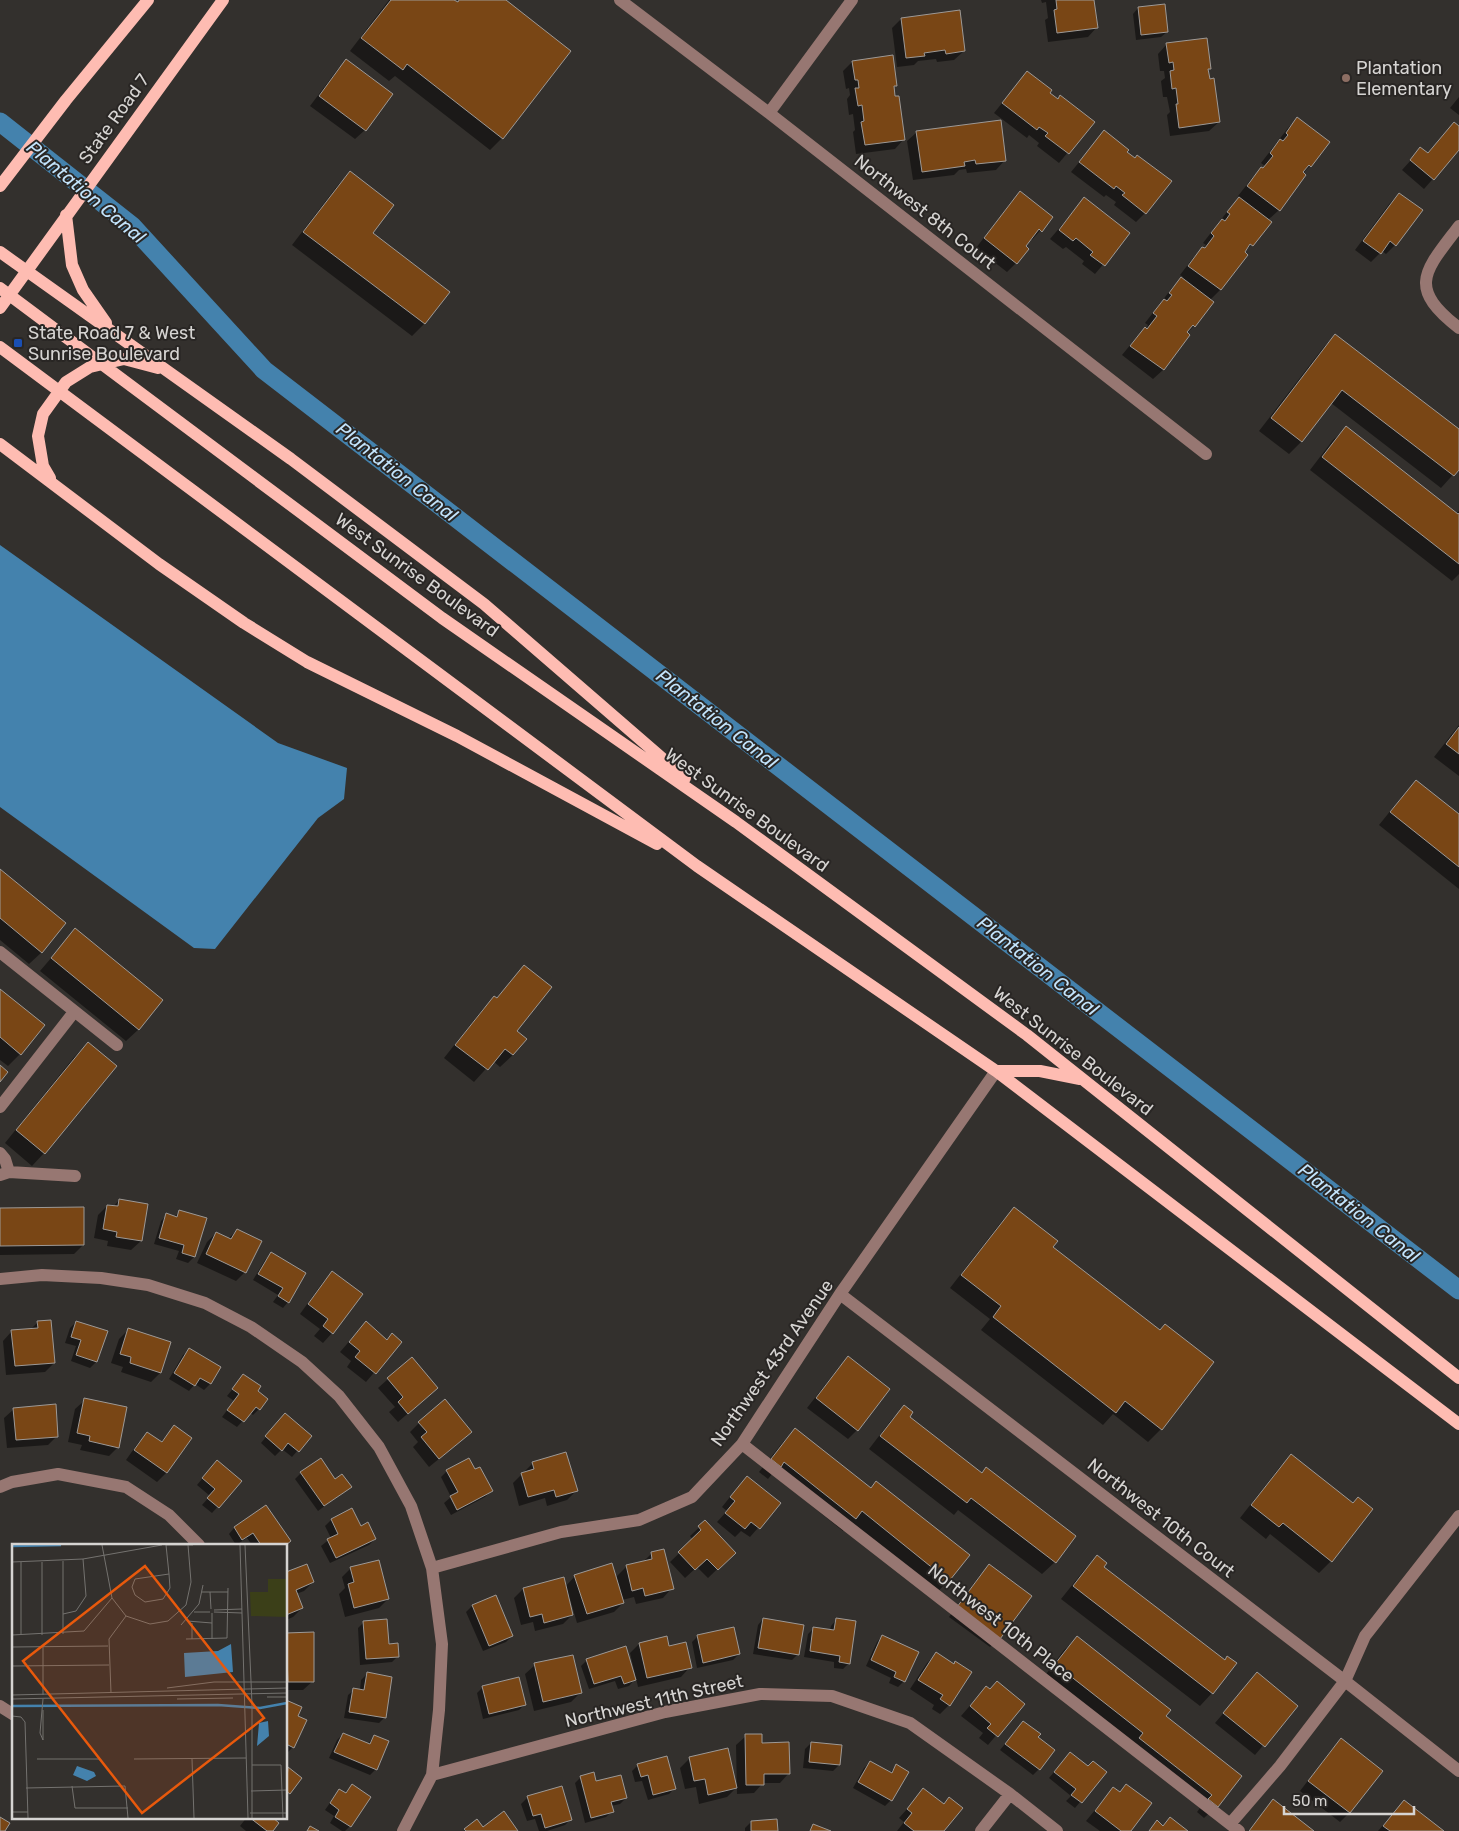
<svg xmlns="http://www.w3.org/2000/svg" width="1459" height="1831" font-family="Rubik,sans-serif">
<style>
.water{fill:#4482ad}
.shadow{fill:#0007}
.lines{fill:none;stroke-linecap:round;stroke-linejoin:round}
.canal{stroke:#4482ad;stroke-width:19}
.building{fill:#794615;stroke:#9d9996}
.minor{stroke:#977772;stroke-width:12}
.major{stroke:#febcb2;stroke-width:12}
.education-dot{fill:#8d6e63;stroke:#292624;stroke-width:2}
.transit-dot{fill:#1a4fb4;stroke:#292624;stroke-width:2}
.labels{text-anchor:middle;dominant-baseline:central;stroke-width:4;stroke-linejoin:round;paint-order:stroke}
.poi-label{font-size:18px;fill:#d6d4d2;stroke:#292624;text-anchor:start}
.street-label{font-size:18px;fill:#d6d4d2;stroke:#292624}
.water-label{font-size:19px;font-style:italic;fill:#c3e4fc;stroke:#292624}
.inset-river{fill:none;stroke:#4482ad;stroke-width:2.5}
.inset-road{fill:none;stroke:#74726f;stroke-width:1}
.view{fill:#e8590c;fill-opacity:0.15;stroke:#e8590c;stroke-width:2.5}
.inset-edge{fill:none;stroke:#d6d4d2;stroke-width:2.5}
</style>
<rect width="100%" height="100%" fill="#33302d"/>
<path class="water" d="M0 545 278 743 347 768 344 799 318 818 215 949 194 948 0 807Z"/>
<path class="shadow" d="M389 0H452L456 3 458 0H504L502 138 490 150 395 76 389 81 350 51Z
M1041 0H1093L1097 27 1088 37 1048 42 1045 20 1048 18 1046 2 1042 3Z
M1138 8 1167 32 1161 37 1136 40 1133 14Z
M901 19 964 51 954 60 937 62 936 59 918 61 914 65 897 67 892 28Z
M1167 44 1210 68 1207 71 1219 122 1209 131 1170 136 1167 115 1170 112 1167 97H1163L1161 81 1165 78 1164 71H1160L1158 54Z
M346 61 365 130 355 139 310 106 337 70Z
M852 62 895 86 893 88 904 139 895 149 856 154 853 132 855 130 853 114 849 115 847 99 850 95 849 88 846 89 843 71Z
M1027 72 1048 93 1093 122 1059 163 1037 146 1039 143 1029 135 1027 138 994 113Z
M1459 97V115L1450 108Z
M1297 119 1310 166 1302 174 1279 210 1268 220 1270 222 1244 253 1246 255 1220 290 1210 300 1194 326 1186 334 1189 335 1163 370 1153 379 1122 355 1136 338 1146 329 1148 325 1145 323 1172 288 1183 277 1180 275 1193 258 1206 245 1203 243 1230 208 1240 197 1238 196 1252 178 1262 169 1265 166 1261 163 1288 128Z
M1454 124 1459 128V149L1424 189 1402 170 1421 149 1427 154Z
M917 132 1005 160 996 170 967 173 966 169 959 170 954 175 913 180 907 141Z
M1104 132 1125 152 1145 213 1136 222 1114 205 1116 202 1106 195 1104 197 1071 172Z
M350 173 371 233 448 292 424 324 412 336 292 245 338 185Z
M1020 193 1052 217 1032 240 1030 239 1016 263 1007 272 976 248 1011 202Z
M1399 194 1395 245 1386 254 1382 251 1371 262 1355 250 1390 203Z
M1084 199 1129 234 1095 274 1082 264 1084 261 1066 247 1063 249 1050 239Z
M1335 335 1459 431V468L1441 488 1331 403 1302 441 1289 454 1259 431 1323 348Z
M1346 428 1456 514 1459 511V574L1452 581 1310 470 1333 440Z
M1459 725V776L1434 757Z
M1416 781 1459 816V889L1379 825 1404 794Z
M0 871 42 952 29 964 0 940Z
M75 930 139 1029 126 1041 40 971Z
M524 966 513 1055 500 1067 493 1061 474 1082 444 1058 482 1010 494 997 496 999Z
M0 991 20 1054 8 1066 0 1060Z
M88 1044 44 1153 32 1166 5 1143 75 1056Z
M119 1200 141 1241 131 1250 107 1246 108 1241 94 1238 98 1215 107 1206 113 1207Z
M0 1209 83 1245 74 1254 0 1255Z
M1014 1209 1051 1247 1160 1331 1212 1363 1161 1429 1148 1442 1113 1414 1103 1425 981 1330 990 1319 950 1288 1002 1221Z
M180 1211 205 1219 194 1257 188 1263 176 1259 179 1251 154 1244 161 1221 167 1215 174 1217Z
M237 1230 245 1272 236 1281 197 1263 207 1242 216 1233 228 1239Z
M271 1254 288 1302 283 1308 273 1302 278 1295 253 1280 265 1260Z
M332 1273V1333L323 1343 314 1336 320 1329 300 1314 323 1282Z
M38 1322 54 1363 45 1372 6 1375 3 1341 12 1331 30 1330Z
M76 1322 96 1362 90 1368 71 1361 76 1346 65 1343 70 1328Z
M366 1322 386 1341 400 1342 366 1382 347 1367 351 1361 340 1352Z
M129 1329 169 1343 160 1373 151 1382 121 1372 123 1367 111 1363 119 1339Z
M189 1350 219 1368 210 1384 204 1390 195 1384 189 1391 169 1379 183 1355Z
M848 1358 857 1430 848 1439 807 1408 839 1367Z
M244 1375 256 1391 259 1409 253 1415 250 1413 237 1427 222 1417 234 1401 227 1396Z
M388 1379 427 1397 398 1422 389 1412 395 1407 378 1388Z
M85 1400 118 1447 109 1456 80 1450 82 1445 68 1442 75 1409Z
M904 1407 908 1417 1055 1562 1042 1574 958 1510 954 1515 869 1449 892 1419Z
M14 1409 57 1436 48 1445 7 1448 4 1418Z
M279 1421 310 1436 292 1457 282 1449 275 1456 261 1443Z
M419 1423 461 1441 429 1467 413 1447 418 1442 410 1432Z
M174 1427 191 1438 166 1473 157 1482 126 1460 138 1443 147 1434 160 1443Z
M796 1430 870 1489 968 1555 945 1584 933 1597 849 1524 843 1531 772 1474 768 1479 759 1472 783 1442Z
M1291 1455 1331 1561 1319 1573 1270 1534 1266 1539 1240 1518 1279 1468Z
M533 1463 576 1491 567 1500 547 1506 545 1498 519 1506 513 1483Z
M211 1468 240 1482 212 1513 202 1505 210 1496 197 1485Z
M447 1471H475L491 1491 485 1497 451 1515 444 1503 451 1497 441 1477Z
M301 1473 335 1480 350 1487 318 1511 295 1479Z
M738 1487 779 1504 750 1537 741 1531 735 1537 717 1522 727 1511 722 1507Z
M266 1507 285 1545H252L247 1538 236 1545 229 1534 234 1528Z
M352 1510 360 1528 375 1539 369 1545 330 1563 321 1546 331 1538 325 1526 331 1520Z
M705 1522 734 1553 708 1578 697 1567 685 1578 670 1562 693 1540 690 1536Z
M663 1551 672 1588 663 1598 636 1604 634 1597 622 1600 623 1603 614 1612 577 1623 570 1599H568L572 1615 563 1624 535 1631 533 1622 521 1625 514 1598 523 1589 563 1579 565 1587 575 1576 615 1578 627 1566 642 1563 651 1554Z
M1097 1557 1102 1568 1224 1661 1235 1664 1212 1693 1200 1706 1061 1599 1085 1569Z
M989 1566 999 1638 990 1647 949 1617 980 1575Z
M351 1568 388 1599 379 1608 345 1617 339 1594 345 1588 342 1577Z
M286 1574 313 1582 304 1591 296 1594 302 1608 293 1617 286 1620Z
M472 1606 512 1636 506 1642 483 1651 466 1612Z
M763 1619 798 1654 792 1660 753 1654 758 1625Z
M836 1620 849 1663 843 1669 834 1668V1662L804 1657 808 1634 814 1628 830 1631 831 1626Z
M364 1622 398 1656 392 1662 360 1665 358 1628Z
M286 1634 313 1681 303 1690H286Z
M698 1636 739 1654 733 1660 697 1668 692 1642Z
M882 1636 904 1681 898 1687 889 1683 891 1678 866 1666 877 1642Z
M1077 1638 1164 1716 1240 1776 1217 1806 1204 1818 1197 1812 1200 1808 1044 1677 1064 1650Z
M639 1644 668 1648 690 1667 681 1677 638 1687 636 1678 629 1686 618 1689 615 1681 589 1689 581 1666 587 1660 635 1674 630 1653Z
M936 1654 949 1705 940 1714 932 1709 934 1705 910 1689 927 1663Z
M535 1665 580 1693 571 1702 534 1711 525 1674Z
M367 1674 385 1717 379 1723 344 1718 348 1695 354 1690H360L361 1680Z
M1257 1674 1296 1706 1255 1755 1215 1723Z
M483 1687 525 1704 519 1710 483 1719 477 1693Z
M986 1687 1023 1704 988 1745 979 1738 983 1733 961 1716Z
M286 1701 296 1717 293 1747 287 1753Z
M1023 1722 1037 1737 1039 1769 1033 1775 1000 1750Z
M343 1734 368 1744 374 1736 376 1769 370 1775 329 1758 337 1740Z
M746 1736 761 1744 789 1773 780 1783H763L754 1793 737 1794 736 1745Z
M1341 1740 1350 1812 1340 1822 1300 1791 1332 1749Z
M811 1743 839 1765 833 1771 803 1768 805 1749Z
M1070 1753 1088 1768 1105 1772 1075 1808 1066 1801 1071 1796 1049 1778Z
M690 1758 736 1788 727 1797 699 1804 696 1787 685 1789 680 1768Z
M870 1762 890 1773 896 1766 891 1800 885 1806 853 1788 864 1768Z
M638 1765 675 1788 669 1794 648 1800 642 1781 635 1782 632 1771Z
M288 1769 300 1778 286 1796V1770Z
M581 1777 626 1798 620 1804 611 1806 612 1811 606 1817 585 1823 575 1783Z
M352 1785 370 1797 350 1826 345 1831H342L330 1823 334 1816 325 1810 339 1790 344 1794Z
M561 1787 571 1819 565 1825 547 1831H539L535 1819 527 1821 521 1804 527 1798Z
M1113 1788 1129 1831H1100L1086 1821Z
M924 1790 943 1831H897L904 1822 899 1818Z
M1273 1801 1312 1831H1248Z
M1404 1801 1442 1831H1378Z
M247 1817H270L271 1831H246L240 1826Z
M751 1822 777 1831H745V1828Z"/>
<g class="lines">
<path class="canal" d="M0 122 132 226 264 370 1459 1290"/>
</g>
<path class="building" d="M391 0H454L458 2 459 0H506L571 51 503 139 407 64 403 70 361 38Z
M1056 0H1094L1098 28 1057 33 1054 10 1057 9Z
M1165 4 1168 32 1141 35 1138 7Z
M960 10 965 51 946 54 945 50 924 53 925 56 906 58 901 18Z
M1207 38 1211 69H1208L1210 79 1214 78 1220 122 1179 128 1176 104H1178L1176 88 1172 89 1170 71 1174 70 1173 62 1169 63 1166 43Z
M893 55 897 86H894L895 96H899L905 140 865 145 861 122 864 121 862 105 858 106 855 88H859L858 80H855L852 61Z
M346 59 393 94 366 131 319 96Z
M1027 71 1052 90 1050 93 1058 99 1060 95 1095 122 1069 154 1045 136 1048 133 1039 127 1037 130 1002 103Z
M1297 117 1330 142 1311 167 1309 165 1303 172 1306 175 1280 211 1247 186 1261 167 1263 168 1273 156 1270 153 1280 139 1283 141 1288 135 1286 133Z
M1001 120 1006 161 976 164 975 160 964 162 965 166 922 172 916 131Z
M1454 122 1459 126V150L1434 180 1410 160 1420 147 1428 153Z
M1104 130 1129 150 1127 152 1135 158 1137 155 1172 181 1146 214 1122 195 1125 193 1116 186 1114 189 1079 162Z
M350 171 394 205 373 233 450 292 425 324 303 232Z
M1020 191 1053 217 1042 232 1039 229 1026 246 1029 249 1017 264 984 238Z
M1399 193 1423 210 1396 246 1390 241 1381 254 1363 241Z
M1084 197 1130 233 1105 266 1090 255 1093 252 1076 238 1073 241 1059 230Z
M1239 197 1272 222 1253 246 1250 244 1245 252 1248 255 1221 290 1188 266 1202 247 1205 248 1214 236 1211 233 1222 219 1225 221 1230 214 1227 212Z
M1181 277 1214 302 1195 327 1193 325 1187 332 1190 335 1164 370 1130 346 1145 327 1147 329 1157 316 1153 313 1164 299 1167 301 1172 295 1169 293Z
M1335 334 1459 429V470L1454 476 1342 390 1302 442 1271 418Z
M1346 426 1458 514 1459 513V564L1322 457Z
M1459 727V754L1446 744Z
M1416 780 1459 814V867L1390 812Z
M0 869 66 923 42 953 0 918Z
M75 928 163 1000 139 1030 51 958Z
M524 965 552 987 517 1031 527 1039 513 1055 505 1049 488 1070 455 1045 494 996 497 998Z
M0 989 45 1025 21 1055 0 1037Z
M88 1042 117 1066 45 1154 16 1130Z
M0 1065 8 1072 0 1082Z
M119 1199 148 1204 142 1241 116 1237 117 1232 103 1229 107 1205 118 1206Z
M84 1207V1245L0 1246V1208Z
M1014 1207 1058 1241 1053 1247 1160 1330 1165 1324 1214 1362 1162 1430 1125 1401 1116 1413 993 1317 1001 1306 961 1275Z
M179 1210 207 1218 195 1257 182 1253 184 1245 159 1238 166 1213 177 1217Z
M237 1229 262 1241 246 1273 206 1254 216 1232 231 1239Z
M271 1252 306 1273 289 1303 278 1296 283 1288 258 1274Z
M332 1271 363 1294 333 1334 323 1326 328 1319 308 1304Z
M51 1320 55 1363 15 1366 11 1330 38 1328 37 1321Z
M76 1321 108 1331 97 1362 76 1355 81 1340 71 1337Z
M366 1321 387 1340 392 1333 402 1342 376 1374 355 1357 360 1351 349 1342Z
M128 1328 171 1342 161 1373 130 1363 131 1357 120 1354Z
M189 1348 221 1367 211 1384 200 1378 195 1386 174 1373Z
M848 1356 890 1389 858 1431 816 1398Z
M412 1357 438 1388 408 1414 398 1402 403 1397 387 1378Z
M243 1374 261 1386 258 1391 268 1399 260 1410 256 1407 244 1422 227 1410 239 1394 232 1389Z
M84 1398 127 1407 119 1448 89 1441 90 1436 77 1433Z
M445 1399 472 1432 439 1459 421 1437 427 1432 418 1422Z
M56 1404 58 1437 16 1440 13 1408Z
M904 1405 913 1412 910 1417 982 1473 986 1467 1076 1536 1056 1563 971 1498 967 1503 880 1436Z
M285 1413 312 1436 299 1452 288 1443 282 1451 265 1436Z
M174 1425 192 1438 167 1473 134 1450 147 1432 162 1442Z
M795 1428 871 1488 876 1481 970 1555 946 1585 937 1578 940 1574 862 1511 856 1519 784 1462 781 1467 771 1459Z
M566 1452 578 1491 556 1497 554 1490 528 1497 521 1473 534 1469 532 1462Z
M1291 1454 1353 1503 1358 1497 1373 1509 1332 1562 1283 1523 1279 1527 1251 1505Z
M321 1458 335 1479 342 1474 352 1487 324 1506 300 1472Z
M469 1458 475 1469 480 1467 493 1491 457 1510 450 1496 458 1492 446 1470Z
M217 1460 242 1481 219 1508 207 1498 215 1489 202 1478Z
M747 1476 781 1503 760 1529 751 1522 745 1529 725 1513 735 1501 730 1497Z
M266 1505 291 1541 286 1545H261L253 1533 242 1540 234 1527Z
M352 1508 361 1526 368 1522 376 1539 336 1558 327 1539 338 1534 331 1519Z
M705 1520 736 1553 718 1570 707 1559 695 1570 678 1552 701 1530 698 1526Z
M664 1549 674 1589 645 1596 643 1588 632 1591 626 1565 652 1559 651 1552Z
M1097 1555 1107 1563 1104 1567 1225 1660 1227 1656 1237 1663 1213 1694 1073 1586Z
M379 1560 389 1599 354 1608 348 1584 354 1582 350 1567Z
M612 1563 624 1603 587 1614 574 1575Z
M307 1564 314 1582 296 1590 303 1608 286 1615V1572Z
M989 1564 1032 1596 1000 1639 957 1607Z
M564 1577 573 1615 544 1623 542 1614 530 1617 523 1588Z
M496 1595 513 1636 489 1646 472 1605Z
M763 1618 804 1625 799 1655 758 1648Z
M836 1618 856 1621 850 1664 839 1662 840 1656 810 1651 813 1627 834 1630Z
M387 1619 389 1644 398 1643 399 1657 366 1659 363 1621Z
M734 1627 740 1654 703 1663 697 1635Z
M314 1632V1682H288L286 1633Z
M882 1635 919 1652 905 1682 894 1677 896 1672 871 1660Z
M667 1636 669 1646 686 1642 692 1668 647 1678 639 1643Z
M1077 1636 1171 1710 1166 1716 1242 1776 1218 1807 1208 1799 1212 1795 1139 1738 1143 1733 1055 1664Z
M626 1646 636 1680 624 1684 621 1676 594 1684 586 1659Z
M936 1652 954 1664 955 1661 972 1672 950 1706 940 1699 943 1695 918 1680Z
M573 1655 582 1693 543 1702 534 1663Z
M367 1672 392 1677 386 1718 349 1712 353 1688 364 1690Z
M1257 1672 1298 1706 1265 1747 1223 1713Z
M519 1677 526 1705 489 1714 482 1686Z
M997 1681 1025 1704 998 1737 987 1728 991 1724 970 1706 986 1686 990 1689Z
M286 1700 302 1707 298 1716 307 1720 294 1748 286 1744Z
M1023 1721 1041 1734 1038 1737 1055 1750 1040 1770 1005 1744Z
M343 1733 370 1744 374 1735 389 1741 377 1770 334 1752Z
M745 1734H762V1743L789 1742 790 1774H764V1785H746Z
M1341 1738 1383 1771 1350 1813 1308 1781Z
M811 1742 842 1745 840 1765 809 1762Z
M728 1748 737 1788 708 1795 705 1779 694 1781 689 1757Z
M1070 1752 1088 1766 1093 1761 1107 1772 1082 1803 1071 1795 1076 1789 1054 1772Z
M667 1756 676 1789 653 1795 648 1775 641 1777 637 1764Z
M870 1761 892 1773 896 1764 909 1772 892 1801 858 1782Z
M288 1767 302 1778 290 1794 286 1791Z
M594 1772 596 1781 621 1775 627 1798 611 1802 614 1812 591 1818 580 1776Z
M352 1784 371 1797 351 1827 335 1817 339 1810 330 1803 339 1789 346 1793Z
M1126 1784 1152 1803 1131 1831H1121L1095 1811 1113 1787 1120 1792Z
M562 1786 572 1820 545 1828 541 1814 533 1816 527 1796Z
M923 1788 944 1804 949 1797 963 1808 944 1831H914L904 1823 912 1813 907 1809Z
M1273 1799 1314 1831H1249Z
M1404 1800 1444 1831H1390L1383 1826Z
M504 1811 518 1831H466L464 1829 477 1819 483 1827Z
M0 1817 10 1823 5 1831H0Z
M249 1817H272L279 1823 273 1831H267Z
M1170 1817 1188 1831H1149L1157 1820 1163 1826Z
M777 1819 778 1831H751V1821Z
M813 1824 831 1831H810Z
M310 1826 319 1831H307Z"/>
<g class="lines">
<path class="minor" d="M620 0 769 113 1206 454
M769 113 852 0
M1459 226C1425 271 1406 287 1459 328
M0 952 117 1045
M0 1107 74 1012
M0 1153 5 1159 9 1172
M0 1175 9 1172 75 1176
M0 1279 42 1275 101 1278 148 1285 205 1303 251 1327 302 1362 339 1396 379 1447 411 1506 432 1568 442 1644 439 1710 432 1775 403 1831
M840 1294 1345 1681 1459 1771
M742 1444 1239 1831
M0 1487 12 1482 58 1474 126 1487 169 1515 199 1545
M432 1568 561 1532 639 1520 692 1497 742 1444 840 1294 996 1071
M0 1706 14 1715
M432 1775 665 1712 760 1694 832 1696 910 1723 1010 1794 1057 1831
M1230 1824 1280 1766 1345 1681 1365 1636 1459 1516
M981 1831 1010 1794"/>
<path class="major" d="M0 186 66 100 148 0
M66 215 72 265 83 290 106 323
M0 252 291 459 484 604 685 778
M0 288 442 618 736 822 1027 1035 1459 1378
M0 308 223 0
M0 347 697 866 996 1071 1459 1424
M0 444 159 564 244 623 307 662 457 736 657 844
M50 478 43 466 38 436 43 414 66 382 90 367 124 359 158 368
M996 1071H1040L1080 1079"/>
</g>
<circle class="education-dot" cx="1346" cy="78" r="5"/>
<rect class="transit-dot" x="13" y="338" width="10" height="10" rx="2.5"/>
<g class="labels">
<g class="poi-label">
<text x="1356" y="68">Plantation<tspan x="1356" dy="21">Elementary</tspan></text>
<text x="28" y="333">State Road 7 &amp; West<tspan x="28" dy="21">Sunrise Boulevard</tspan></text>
</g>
<g class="street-label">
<text transform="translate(114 119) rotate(-54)">State Road 7</text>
<text transform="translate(925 212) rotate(38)">Northwest 8th Court</text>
<text transform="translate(417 575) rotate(36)">West Sunrise Boulevard</text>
<text transform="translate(747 810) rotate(36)">West Sunrise Boulevard</text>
<text transform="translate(1073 1051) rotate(38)">West Sunrise Boulevard</text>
<text transform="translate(772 1363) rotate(-55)">Northwest 43rd Avenue</text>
<text transform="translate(1161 1518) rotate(38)">Northwest 10th Court</text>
<text transform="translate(1001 1623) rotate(38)">Northwest 10th Place</text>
<text transform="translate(654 1701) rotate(-13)">Northwest 11th Street</text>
</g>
<g class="water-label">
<text transform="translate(86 192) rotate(40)">Plantation Canal</text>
<text transform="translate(397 472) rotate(38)">Plantation Canal</text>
<text transform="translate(717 719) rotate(38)">Plantation Canal</text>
<text transform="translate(1038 966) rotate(38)">Plantation Canal</text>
<text transform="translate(1359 1213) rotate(38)">Plantation Canal</text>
</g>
</g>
<g transform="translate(12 1544)">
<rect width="275" height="275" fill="#33302d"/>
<path d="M256 35H275V73L239 72 238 48H256Z" fill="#3b3f18"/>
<path d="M219 100 221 128 173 133 172 109 206 107ZM256 177 257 192 245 202 247 179ZM65 222 82 228 84 232 75 237 61 231Z" fill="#4482ad"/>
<path class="inset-river" d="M0 2 49 1M0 162 206 161 248 164 275 159"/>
<path class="inset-road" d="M90 1 100 54 114 72 138 80 156 77 174 61 179 38 176 1M154 1 157 30M154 1H181M228 1 236 274M233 1 240 160V274M51 17V90M0 18 71 15 150 1M9 18V91M30 18V91M157 30 158 44 151 55 133 58 123 51 120 43 123 35ZM190 48H216M198 48 199 65M202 66 230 65M182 68H198M202 68 230 69M51 70 64 67 74 52 71 15M175 77 200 79M180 79V95M169 81 187 60 191 41M0 91 72 87 100 54M174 95 215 94 216 44M200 95V69M31 102V151M0 103 96 102M0 122 97 121M155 144 202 138H275M99 149 97 95 114 72M0 151 275 144M255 153H275M0 155 275 149M165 155 221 154M31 166V196M0 172 9 173 13 178 16 274M31 196 28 189 31 155M25 215H87M122 215 234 214M180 215 182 274M240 221H269L271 274M60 242 63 264H116M14 244 113 242 116 274M239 247 275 246M0 268H16M238 269H275"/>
<path class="view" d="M133 22 252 174 130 269 11 117Z"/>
<rect width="275" height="275" class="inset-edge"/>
</g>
<path d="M1284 1806v8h130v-8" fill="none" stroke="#d6d4d2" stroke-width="2.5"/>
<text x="1292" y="1806" font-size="15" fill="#d6d4d2" stroke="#292624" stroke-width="4" paint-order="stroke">50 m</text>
</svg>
